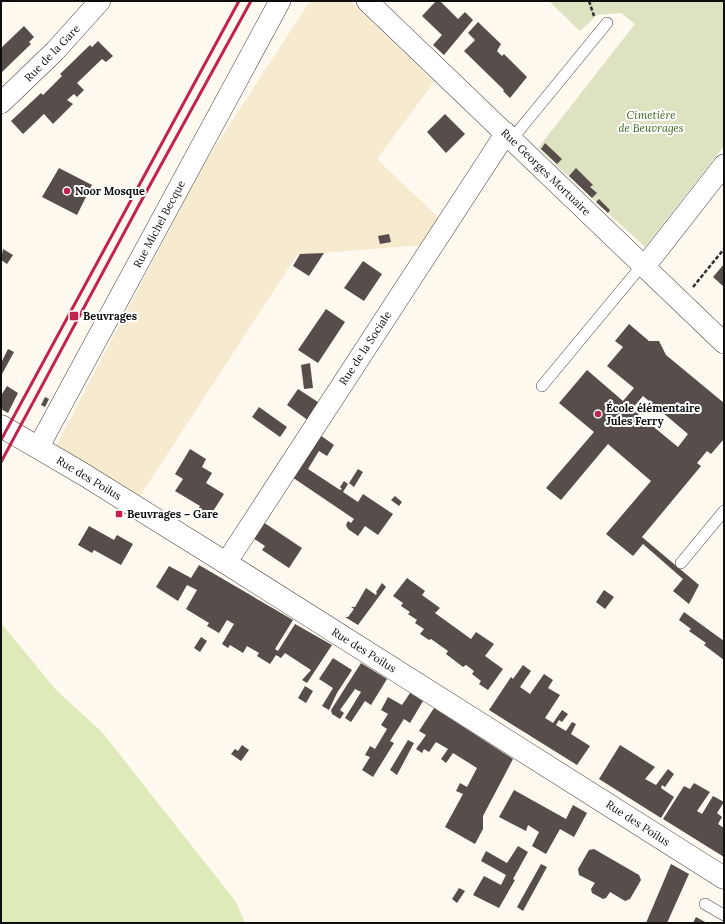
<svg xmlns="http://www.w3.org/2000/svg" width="725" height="924" font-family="Lora,serif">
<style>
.farmland{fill:#f6eacf}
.green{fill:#deeab9}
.cemetery{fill:#dee2c0}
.building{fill:#574d4b;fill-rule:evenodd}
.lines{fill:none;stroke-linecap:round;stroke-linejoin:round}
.service-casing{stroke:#414141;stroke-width:12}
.minor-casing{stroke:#414141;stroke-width:22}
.tertiary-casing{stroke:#414141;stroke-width:23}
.path{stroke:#303030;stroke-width:2.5;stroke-dasharray:4 2;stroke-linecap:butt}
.service{stroke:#fff;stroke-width:11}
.minor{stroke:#fff;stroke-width:21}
.tertiary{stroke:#fff;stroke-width:22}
.rail{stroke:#c2234e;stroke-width:3}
.poi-dot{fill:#c2234e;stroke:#fff;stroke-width:1.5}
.labels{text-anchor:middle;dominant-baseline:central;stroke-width:4;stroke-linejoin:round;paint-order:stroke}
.street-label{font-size:11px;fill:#0e0e0e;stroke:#fff}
.park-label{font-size:11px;font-style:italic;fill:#3d681d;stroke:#fff}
.poi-label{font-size:11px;font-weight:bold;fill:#0e0e0e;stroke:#fff;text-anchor:start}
</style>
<rect width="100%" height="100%" fill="#fff9f0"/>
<path class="farmland" d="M310 1H350L434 82 377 159 440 219 423 245 297 255 138 499 55 448 202 167Z"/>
<path class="green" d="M1 623 56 690 102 732 236 902 245 923H1Z"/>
<path class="cemetery" d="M549 1H724V146L645 247 538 148 635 24 621 13 597 15 580 31Z"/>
<path class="building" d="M436 1H440L458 19 465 12 473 20 444 55 433 45 442 35 422 16Z
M478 22 501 44 497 51 502 56 504 54 527 77 510 98 503 91 504 90 464 51 475 40 468 33Z
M24 26 34 37 29 42 31 44 1 73V48Z
M98 41 113 56 106 62 102 59 77 83 84 90 77 97 74 94 67 100 73 104 53 124 44 114 23 134 11 121 41 93 43 95 62 76 60 74 90 45 92 47Z
M445 114 465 134 446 153 427 132Z
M545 143 562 159 557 164 541 149Z
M59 168 92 185 77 215 42 197Z
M576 168 593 185 590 187 597 193 592 198 569 176Z
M599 199 610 210 608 213 596 202Z
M389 234 391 242 380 244 378 236Z
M3 249 13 255 7 264 1 260Z
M324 253 309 276 293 266 300 254Z
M363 261 382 274 364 301 344 288Z
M724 264V287L713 277Z
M326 309 345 322 318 363 298 350Z
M629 324 649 341H659L666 355 724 403V439L711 454 707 451 697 463 701 466 642 537 699 585 689 604 673 591 683 579 643 544 633 556 606 534 651 481 608 444 561 500 546 488 594 432 559 403 587 370 623 401 634 388 607 366 623 347 615 341ZM643 396 688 434 678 447 632 409Z
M8 349 14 352 1 376V363Z
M310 363 313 388 304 389 301 365Z
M7 386 18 393 8 413 1 409V393L2 394Z
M298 389 321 404 309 421 287 405Z
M45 397 49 399 45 407 41 405Z
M259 407 287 427 280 437 252 417Z
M320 435 334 445 327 456 319 451 308 469 340 490 342 489 340 487 344 481 348 484 343 492 358 502 363 494 393 514 378 535 365 526 358 536 348 529 346 525 348 521 351 523 354 519 289 475Z
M190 449 206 459 202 467 212 473 206 483 224 494 210 516 198 509 200 506 175 491 183 479 175 474Z
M358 469 363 472 354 487 349 483Z
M395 496 402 502 399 506 391 500Z
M260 520 302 548 289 568 262 550 265 546 250 536Z
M89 526 114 540 117 535 133 544 121 565 94 550 92 553 78 545Z
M199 565 293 620 275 649 278 651 295 624 332 645 307 683 302 680 311 670 285 653 281 658 276 655 270 664 257 656 259 653 247 646 243 653 230 645 228 648 222 644 234 624 227 620 219 633 207 626 209 623 186 609 197 590 187 585 178 601 156 587 169 566 191 578Z
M407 578 425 591 422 595 440 608 435 613 471 639 476 632 494 644 485 656 503 669 488 690 479 684 481 681 472 674 474 671 466 665 463 667 446 654 448 651 431 639 429 640 420 634 424 629 415 623 417 620 408 614 410 612 401 606 403 603 393 596Z
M382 583 386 587 358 625 345 617H348L354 609 351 607H355L366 588 376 595 377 593 376 592Z
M604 590 614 597 605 609 596 602Z
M684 612 724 641V660L704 645 706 643 689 631 691 629 679 620Z
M201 637 207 641 200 652 194 648Z
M333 658 352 670 337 693 329 710 322 706 333 688 319 679Z
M361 663 387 679 371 705 365 701 351 722 345 718 361 692 355 689 340 710 344 713 340 719 332 714 331 710Z
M523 665 531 671 520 687 530 694 544 674 553 680 548 688 560 695 545 718 553 723 562 710 568 714 562 722 559 720 556 725 566 731 572 722 576 724 571 734 590 746 577 765 489 710 511 677 513 679Z
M305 686 313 691 306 703 298 698Z
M410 693 423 701 410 723 404 719 390 741 394 743 373 777 362 770 370 757 365 755 370 746 375 749 387 729 381 725 388 714 381 710 388 697 402 705Z
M434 708 513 759 483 816V829L475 844 445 827 463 794 456 791 460 783 467 787 477 768 453 753 446 763 441 759 448 749 436 742 429 752 424 749 422 753 416 749 426 735 419 731Z
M408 740 414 743 397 775 390 770Z
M242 745 249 750 241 761 231 754 235 749 238 751Z
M620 745 655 767 645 779 656 785 668 769 674 774 665 787 662 785 661 788 674 797 661 818 599 779Z
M694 783 710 792 697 811 702 814 713 796 724 802 717 813 722 817 718 824 724 828V857L663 819 684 786 690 789Z
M514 790 566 819 573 805 587 813 574 837 560 829 546 854 532 846 539 832 528 825 526 831 499 817Z
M518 846 528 852 513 879 515 880 499 908 473 895 484 876 501 885 506 875 481 861 486 851 507 863Z
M594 849 639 875 641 880 630 899 625 901 610 892 606 898 603 899 592 893 591 889 595 883 579 875 578 869 589 850Z
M541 864 547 867 523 911 517 907Z
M671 864 689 874 667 923H646Z
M459 888 465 891 457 903 452 899Z
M696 917 707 923H693Z"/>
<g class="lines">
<g class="service-casing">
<path id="service" d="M512 139 607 23
M542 386 643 264
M681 563 724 511
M705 904 724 915"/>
</g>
<g class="minor-casing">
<path id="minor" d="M367 1 724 343
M1 103 55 51 100 1
M645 266 724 165
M38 448 280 1
M226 563 506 133"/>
</g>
<g class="tertiary-casing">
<path id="tertiary" d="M1 426 83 474 226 563 724 878"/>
</g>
<path class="path" d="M589 1 594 16
M693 287 724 249"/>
<use href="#service" class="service"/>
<use href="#minor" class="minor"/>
<use href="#tertiary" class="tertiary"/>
<path class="rail" d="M1 440 239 1
M1 462 139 205 251 1"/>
</g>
<g class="poi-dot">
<circle cx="67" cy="191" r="4"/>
<rect x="69" y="311" width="10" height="10" rx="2"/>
<circle cx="598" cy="414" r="4"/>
<rect x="115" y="510" width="8" height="8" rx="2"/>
</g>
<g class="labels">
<g class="street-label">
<text transform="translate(52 53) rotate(-46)">Rue de la Gare</text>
<text transform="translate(546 172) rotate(44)">Rue Georges Mortuaire</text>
<text transform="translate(159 224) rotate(-62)">Rue Michel Becque</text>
<text transform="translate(365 348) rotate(-57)">Rue de la Sociale</text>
<text transform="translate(89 478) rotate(31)">Rue des Poilus</text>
<text transform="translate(364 650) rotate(32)">Rue des Poilus</text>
<text transform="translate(638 823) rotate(33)">Rue des Poilus</text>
</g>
<g class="park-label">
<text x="651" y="115">Cimetière<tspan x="651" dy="13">de Beuvrages</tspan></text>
</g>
<g class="poi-label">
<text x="75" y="191">Noor Mosque</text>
<text x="83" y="316">Beuvrages</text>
<text x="606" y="408">École élémentaire<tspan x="606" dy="13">Jules Ferry</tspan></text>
<text x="127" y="514">Beuvrages – Gare</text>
</g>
</g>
<rect width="725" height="924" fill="none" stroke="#0e0e0e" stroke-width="4"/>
</svg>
